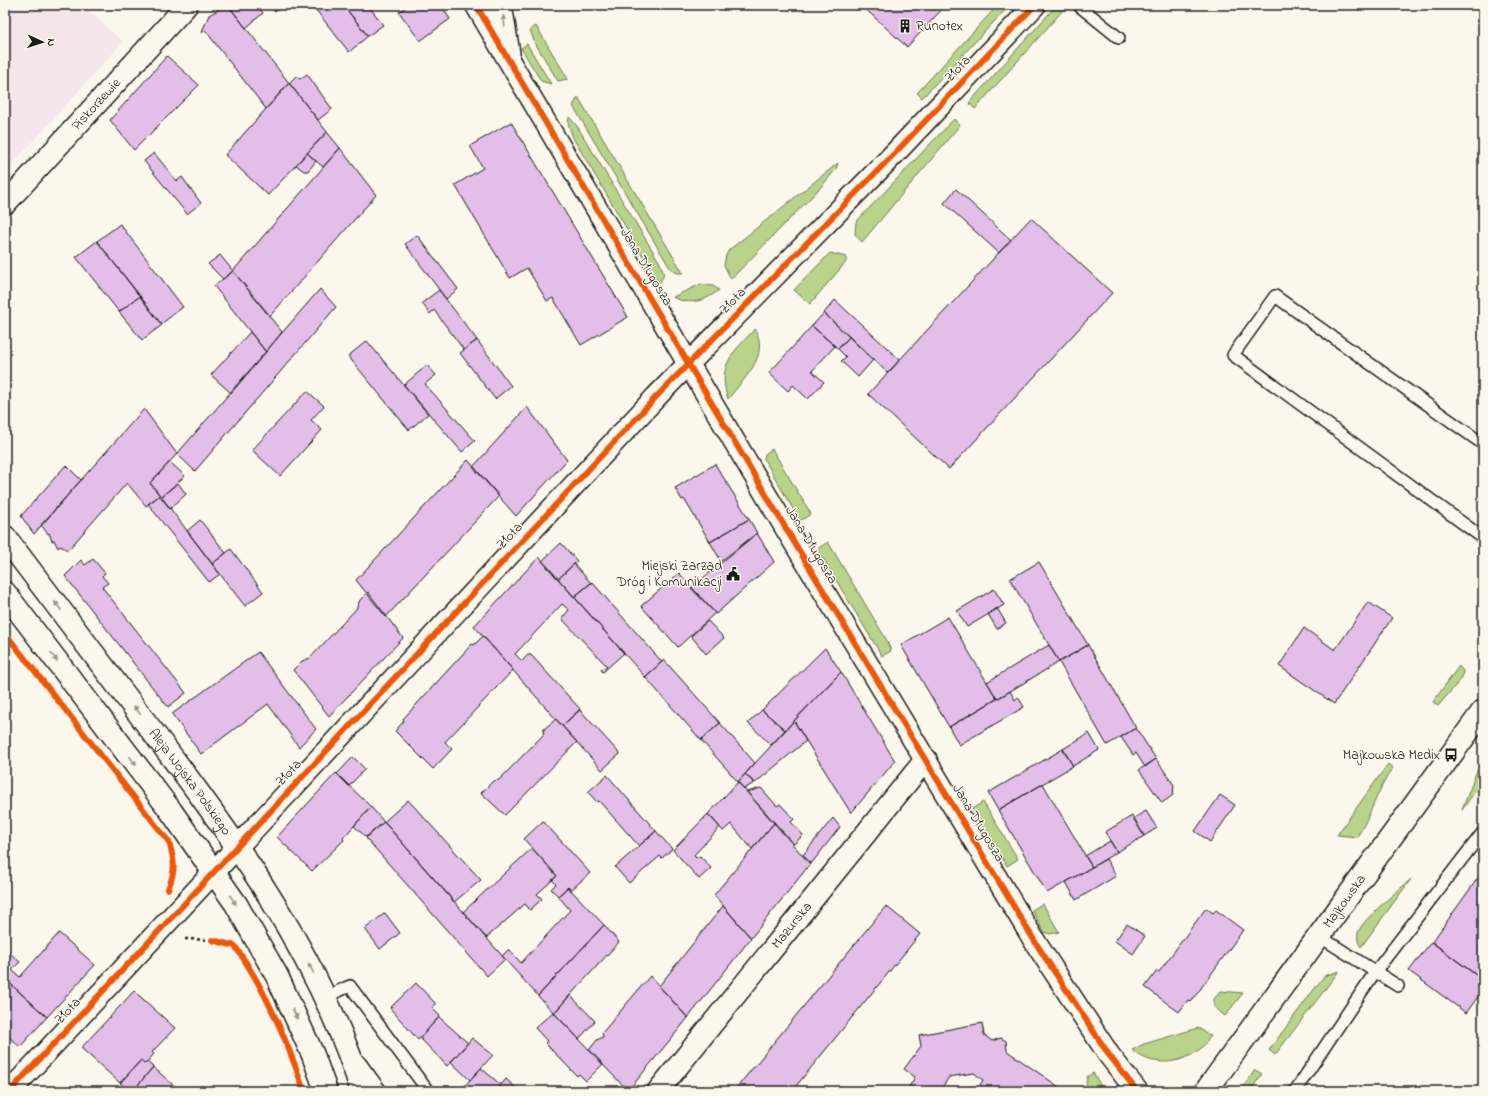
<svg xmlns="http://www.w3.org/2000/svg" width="1488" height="1096" font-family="'Indie Flower',sans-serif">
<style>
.built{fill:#f4e6eb}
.green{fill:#b9d38b;stroke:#6a7854}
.building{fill:#e2bee8;stroke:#1c1c1c}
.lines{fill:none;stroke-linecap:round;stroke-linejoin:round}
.lane-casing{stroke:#1c1c1c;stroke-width:14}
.street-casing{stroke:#1c1c1c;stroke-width:24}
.secondary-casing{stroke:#1c1c1c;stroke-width:25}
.path{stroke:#1c1c1c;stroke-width:2.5;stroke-dasharray:3 3;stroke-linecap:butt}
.lane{stroke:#fbf7ec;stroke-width:11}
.street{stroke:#fbf7ec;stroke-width:21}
.secondary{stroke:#fbf7ec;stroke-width:22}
.cycleway-casing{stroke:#fbf7ec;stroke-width:8}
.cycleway{stroke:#e8590c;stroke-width:6}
.oneway{fill:#97948e}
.labels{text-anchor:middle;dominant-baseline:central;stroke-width:3;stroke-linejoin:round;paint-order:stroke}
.poi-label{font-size:14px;fill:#1c1c1c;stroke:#fbf7ec;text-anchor:end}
.street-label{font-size:14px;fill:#1c1c1c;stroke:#fbf7ec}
</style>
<rect width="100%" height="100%" fill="#fbf7ec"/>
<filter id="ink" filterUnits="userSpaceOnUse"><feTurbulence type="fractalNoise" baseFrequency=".025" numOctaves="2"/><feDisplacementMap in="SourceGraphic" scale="8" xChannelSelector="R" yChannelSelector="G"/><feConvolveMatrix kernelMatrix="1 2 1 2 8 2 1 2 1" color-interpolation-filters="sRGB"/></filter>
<g filter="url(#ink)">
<path class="built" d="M5 5H82L123 42 5 172Z"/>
<path class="green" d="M998 5H1010L922 98 917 93Z
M1055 7 1064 9 975 109 969 103Z
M536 26 568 79 558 81 535 43 530 30Z
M527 44 551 84 541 81 521 48Z
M578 97 683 273H677L670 268 573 106Z
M569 117 577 126 660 263 664 275 659 283 573 138 568 123Z
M954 119 960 125 862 242 855 234 856 222Z
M838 163 836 169 821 187 731 279 724 265 726 255 729 250Z
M830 253 846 257V262L810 304 794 290Z
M701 284 713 286 719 290C706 301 689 306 673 297Z
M755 329C770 357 744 378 728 399 716 366 734 351 755 329Z
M772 449 811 514 800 521 764 459 765 454Z
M828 542 886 639 891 651 882 656 817 549Z
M1459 666 1463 671 1462 678 1438 706 1433 702Z
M1483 761V780L1462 810 1478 768Z
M1388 764 1393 768C1377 789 1371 816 1357 837L1337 835Z
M983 802 1018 859 1007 866 972 809Z
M1411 879 1361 947C1358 943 1357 938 1358 933 1362 919 1399 890 1411 879Z
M1042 904H1043L1059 932 1050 934 1044 932 1032 910Z
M1339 971 1275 1055 1269 1050 1324 976Z
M1221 991 1243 993 1225 1016 1214 1007V999Z
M1198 1028 1211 1036C1207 1041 1203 1047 1199 1050 1179 1065 1151 1067 1132 1050L1144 1044Z
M1255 1070 1262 1074 1250 1091H1240Z
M1093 1073 1104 1091H1090L1086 1085 1087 1077Z"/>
<path class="building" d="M221 5H228L289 83 266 109 205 30 201 34 209 15 218 10Z
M228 5H257L263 13 246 28Z
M269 5H284L275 12Z
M312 5H343L368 36 349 52Z
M343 5H368L383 25 368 36Z
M409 5H441L450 19 420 41 399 12Z
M861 5H946L907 47Z
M167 56 199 85 134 150 110 120Z
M307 74 332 109 318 120 289 83 296 76 300 79Z
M289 83 327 132 268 195 225 155Z
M511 122 628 317 581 345 553 298 547 301 527 268 510 278 455 185 483 168 470 146Z
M327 132 340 148 323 167 307 153Z
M340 148 376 195 270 316 233 271Z
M154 153 177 181 182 177 201 203 187 214 144 161Z
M307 153 316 161 308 171H304L296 165Z
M956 189 1011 240 999 253 944 203Z
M1031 218 1112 293 949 469 868 394Z
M120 224 183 307 161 324 97 241Z
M417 235 458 289 446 299 405 244Z
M97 241 140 296 119 312 76 257Z
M220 255 233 271 223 279 208 264Z
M233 271 282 332 266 352 214 286Z
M320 289 336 307 195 471 177 454Z
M439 290 477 340 464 350 434 310 430 314 422 303Z
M140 296 162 325 142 340 119 312Z
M835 300 900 360 888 373 824 313Z
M824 313 849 337 838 349 812 326Z
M812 326 835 346 812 371 824 382 808 399 793 385 788 391 769 373Z
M250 332 266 352 231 393 211 375Z
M849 337 873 360 858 377 841 361 846 357 838 349Z
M477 340 511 386 495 399 460 353Z
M367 341 428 414 409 430 348 356Z
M427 365 436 375 425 384 475 441 462 452 404 385Z
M307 391 324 406 311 420 322 430 280 476 252 450Z
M527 407 567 460 516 516 473 467Z
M144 409 177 454 150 483 160 495 146 506 127 483 68 550 60 546 58 548 54 540 52 541 49 533 48 534 41 525Z
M468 460 499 496 386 617 356 580Z
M170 462 185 476 161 497 150 483Z
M715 464 749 519 710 542 684 499 682 500 675 488Z
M66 465 81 480 34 534 21 516Z
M178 483 186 494 170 509 161 497Z
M160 495 220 574 209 582 148 504Z
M749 519 757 533 721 561 710 542Z
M200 520 226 553 212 564 187 531Z
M757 533 774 562 716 614 691 588Z
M561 543 577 561 558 579 542 561Z
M231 549 263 592 245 606 212 564Z
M539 557 624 653 603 672 601 670 607 666 563 620V617L569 610 562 604 515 654 522 661 528 655H531L580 709 562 726 474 626Z
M93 559 105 573 102 576 108 583 102 587 186 693 168 707 65 576 81 560 85 565Z
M1039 562 1088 645 1059 662 1010 579Z
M574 564 591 583 574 597 558 579Z
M679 573 715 613 678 647 641 606Z
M592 582 662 662 645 677 574 597Z
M994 589 1004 605 967 627 957 611Z
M368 592 403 638 329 716 293 670 302 661 310 658 356 609 360 600Z
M1368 602 1392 618 1334 704 1279 666 1304 628 1335 650Z
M997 608 1006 623 997 629 988 614Z
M948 617 997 699 949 727 901 645Z
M708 621 724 638 706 654 691 636Z
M483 636 513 670 445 742 452 749 433 769 395 731 404 721 403 719 472 644 474 645Z
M1049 645 1059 662 997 699 987 682Z
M1088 645 1136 728 1107 745 1059 662Z
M825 648 841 672 785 730 762 710Z
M258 652 316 729 299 747 268 704 201 754 172 714Z
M664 660 720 723 701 740 645 677Z
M841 672 895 761 851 813 794 721Z
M1010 691 1015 700 1018 697 1024 707 959 745 949 727Z
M580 710 620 754 602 770 562 726Z
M762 710 785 730 771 745 748 723Z
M556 719 577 742 505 815 481 793 493 781 499 780 543 735 544 729Z
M794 721 806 741 755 783 745 774Z
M720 723 755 763 738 782 701 740Z
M1136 728 1156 759 1145 767 1136 753 1133 755 1121 737Z
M1089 733 1099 750 1073 766 1063 749Z
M1063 749 1073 766 998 810 988 793Z
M353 757 365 769 349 786 337 774Z
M1156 759 1174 785 1173 795 1162 803 1139 770Z
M336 773 371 807 343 838 344 840 312 871 277 837Z
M745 774 754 783 744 789 738 782Z
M607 775 656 831 639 846 599 801 597 802 588 792Z
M738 782 774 823 752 849 731 824 723 831 708 814Z
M1043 784 1092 867 1047 893 998 810Z
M761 788 777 806 780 804 794 819 791 822 803 835 794 844 747 792Z
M1220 795 1235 805 1210 842 1195 831Z
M408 800 481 880 454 902 384 822Z
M371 807 384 822 366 837 354 826Z
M1146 811 1157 828 1144 836 1134 818Z
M708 814 720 827 694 855 697 858 700 856 711 868 699 879 673 850Z
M1132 816 1144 836 1117 852 1105 832Z
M833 818 840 827 811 864 803 855Z
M543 821 590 873 570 891 568 887 558 896 551 889 556 884 552 880 557 876 524 839Z
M384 822 505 959 487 976 366 838Z
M774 823 810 864 751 938 714 895Z
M656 831 672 849 662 858 660 856 629 883 615 867Z
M1110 841 1117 852 1092 867 1085 856Z
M532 848 557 876 537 894 542 899 530 910 525 904 486 938 463 912Z
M1106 859 1116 876 1076 900 1066 882Z
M1483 871V980L1432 942Z
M568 887 604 925 538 996 502 956 509 949 521 963 570 910 558 896Z
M723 906 751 938 688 1018 659 986Z
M886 906 920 934 792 1091H734Z
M1206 908 1213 913 1216 910 1243 930 1191 1002 1188 1000 1179 1012 1145 987 1157 971 1159 972Z
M385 913 400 933 380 949 365 929Z
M1127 924 1145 936 1133 954 1115 941Z
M604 925 619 942 554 1013 538 996Z
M59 933 95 965 47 1017 5 979V949L20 962 12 970 20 977Z
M1431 942 1483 980V990L1466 1013 1409 971Z
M650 976 688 1018 628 1091 589 1050 597 1040 603 1037 602 1033Z
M5 979 47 1017 20 1047 5 1033Z
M416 983 436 1004 432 1008 440 1016 418 1040 390 1008Z
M134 991 175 1028 152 1052 154 1054 145 1064 141 1060 120 1083 81 1048Z
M570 995 595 1021 579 1039 554 1013Z
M553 1012 603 1064 586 1081 579 1074 577 1076 545 1043 547 1041 535 1028Z
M439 1017 468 1043 447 1066 420 1038Z
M982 1023 984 1035 992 1041 1001 1038 1006 1041 1007 1051 1065 1091H989L980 1085 983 1080 974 1073 949 1077 940 1091H915L909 1087 915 1077 904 1069 921 1046 919 1035Z
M472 1038 493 1055 470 1080 451 1062Z
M141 1060 145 1064 147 1062 153 1067 133 1091H130L120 1083Z
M153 1067 180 1091H133Z
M481 1068 501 1085 496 1091H460Z
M506 1079 519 1091H496Z
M201 1085 208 1091H195Z"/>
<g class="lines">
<g class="lane-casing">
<path id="lane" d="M1078 5 1119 38
M1483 444 1275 296 1233 355 1483 538
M1319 936 1398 986
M325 997 350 986 428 1091
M359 1061 381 1091
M1295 1091 1375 972 1483 832"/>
</g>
<g class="street-casing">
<g id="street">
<path d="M476 5 788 532 1037 945 1109 1055 1137 1091"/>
<path d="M501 5 509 53"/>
<path id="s1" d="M5 204 187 5"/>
<path d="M10 1091 656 397 895 153 1035 5"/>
<path id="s2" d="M658 1091 926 759"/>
</g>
</g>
<g class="secondary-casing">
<g id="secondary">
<path id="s3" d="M5 537C52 599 99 661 146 723 233 836 318 953 362 1091"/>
<path d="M5 593 171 811 236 904 277 976 313 1055 326 1091"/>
<path id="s4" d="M1206 1091 1483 711"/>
</g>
</g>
<path class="path" d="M185 939 212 940"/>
<use href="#lane" class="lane"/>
<use href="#street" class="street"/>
<use href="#secondary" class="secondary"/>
<g class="cycleway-casing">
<path id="cycleway" d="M476 5 788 532 1037 945 1109 1055 1137 1091
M5 633 169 842C175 863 176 869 168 889
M212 940 235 946C266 990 287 1040 304 1091
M10 1091 656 397 895 153 1035 5"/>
</g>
<use href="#cycleway" class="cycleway"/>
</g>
<defs><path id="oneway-solid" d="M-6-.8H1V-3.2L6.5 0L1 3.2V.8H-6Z"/></defs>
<g class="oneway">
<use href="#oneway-solid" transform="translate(504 21) rotate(-99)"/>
<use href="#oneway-solid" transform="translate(58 606) rotate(-127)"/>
<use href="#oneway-solid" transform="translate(54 657) rotate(53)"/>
<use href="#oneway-solid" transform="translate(137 710) rotate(-127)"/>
<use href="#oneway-solid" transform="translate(133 761) rotate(53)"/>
<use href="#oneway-solid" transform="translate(233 900) rotate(57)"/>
<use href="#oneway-solid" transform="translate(311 968) rotate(-116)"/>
<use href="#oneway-solid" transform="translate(295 1014) rotate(65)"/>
</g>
</g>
<defs>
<g id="building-bare" transform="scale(1.08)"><path d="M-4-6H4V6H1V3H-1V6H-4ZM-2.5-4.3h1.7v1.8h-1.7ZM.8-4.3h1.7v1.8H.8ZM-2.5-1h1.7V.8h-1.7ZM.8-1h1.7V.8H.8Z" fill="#1c1c1c" stroke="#fbf7ec" stroke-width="2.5" paint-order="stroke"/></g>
<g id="civic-bare" transform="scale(1.08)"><path d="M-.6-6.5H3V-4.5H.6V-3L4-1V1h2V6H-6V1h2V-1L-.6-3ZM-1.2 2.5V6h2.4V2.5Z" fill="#1c1c1c" stroke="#fbf7ec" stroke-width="2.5" paint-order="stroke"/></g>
<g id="bus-bare" transform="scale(1.08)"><path d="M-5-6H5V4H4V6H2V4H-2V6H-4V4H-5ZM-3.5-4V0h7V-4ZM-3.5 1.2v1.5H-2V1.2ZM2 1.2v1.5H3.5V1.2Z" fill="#1c1c1c" stroke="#fbf7ec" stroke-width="2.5" paint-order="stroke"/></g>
</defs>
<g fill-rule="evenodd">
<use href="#building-bare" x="905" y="26"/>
<use href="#civic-bare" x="733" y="574"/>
<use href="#bus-bare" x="1451" y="755"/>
</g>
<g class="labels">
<g class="poi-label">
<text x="916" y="26" text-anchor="start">Runotex</text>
<text x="722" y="566">Miejski Zarząd<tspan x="722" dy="16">Dróg i Komunikacji</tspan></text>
<text x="1440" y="755">Majkowska Medix</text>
</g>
<g class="street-label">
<text transform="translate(958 69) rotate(-47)">Złota</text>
<text stroke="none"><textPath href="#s1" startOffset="135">Piskorzewie</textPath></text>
<text transform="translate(646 267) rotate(59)">Jana Długosza</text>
<text transform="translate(733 301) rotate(-46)">Złota</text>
<text transform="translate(510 536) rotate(-47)">Złota</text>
<text transform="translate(811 545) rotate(59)">Jana Długosza</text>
<text transform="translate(289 773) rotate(-47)">Złota</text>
<text stroke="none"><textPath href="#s3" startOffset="307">Aleja Wojska Polskiego</textPath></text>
<text transform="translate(978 823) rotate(59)">Jana Długosza</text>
<text stroke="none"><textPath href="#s4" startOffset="235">Majkowska</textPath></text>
<text stroke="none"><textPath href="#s2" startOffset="213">Mazurska</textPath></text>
<text transform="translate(68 1011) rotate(-47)">Złota</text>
</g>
</g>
<rect width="1488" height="1096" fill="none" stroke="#fbf7ec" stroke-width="20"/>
<rect x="10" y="10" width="1468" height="1076" fill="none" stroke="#1c1c1c" stroke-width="1.5" filter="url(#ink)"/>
<g transform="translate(42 42) rotate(93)" stroke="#fbf7ec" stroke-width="3" paint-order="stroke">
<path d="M0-3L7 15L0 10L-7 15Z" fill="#1c1c1c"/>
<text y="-6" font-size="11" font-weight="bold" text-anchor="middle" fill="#1c1c1c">N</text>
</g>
</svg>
